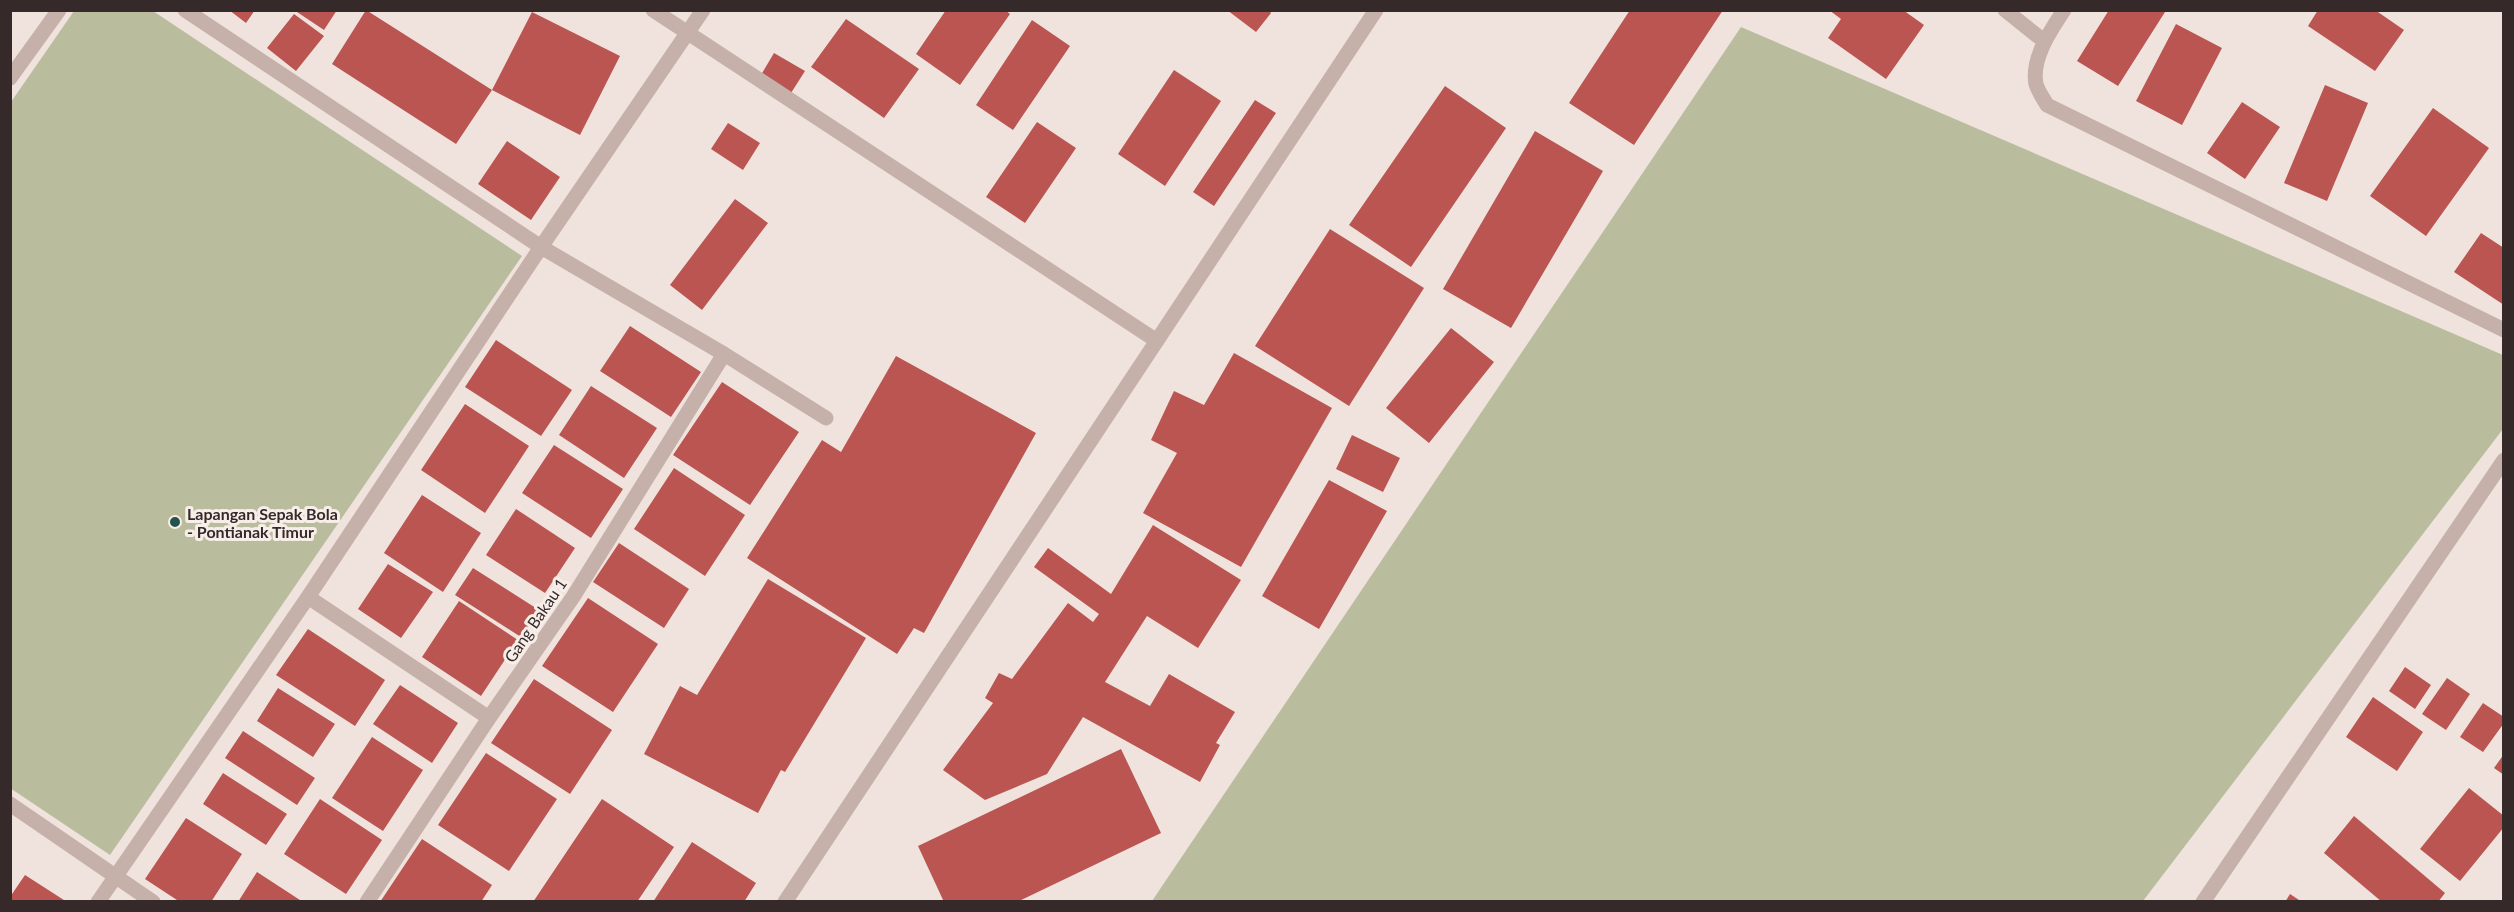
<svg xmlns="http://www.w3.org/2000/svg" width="2514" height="912" font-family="Lato,sans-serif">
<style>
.green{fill:#b9bd9e}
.building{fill:#ba5551}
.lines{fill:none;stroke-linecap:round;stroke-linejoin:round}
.minor{stroke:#c6b1aa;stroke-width:15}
.poi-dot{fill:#23524c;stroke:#f8eee9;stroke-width:2}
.labels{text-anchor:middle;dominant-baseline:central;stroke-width:6;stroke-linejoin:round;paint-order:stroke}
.poi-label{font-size:16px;font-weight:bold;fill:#352a29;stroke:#f8eee9;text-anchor:start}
.street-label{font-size:16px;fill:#352a29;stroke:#f8eee9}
</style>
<rect width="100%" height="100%" fill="#f0e3dd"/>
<path class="green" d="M74 11H153L522 256 110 855 10 788 11 102Z
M1741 27 2503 355V429L2143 901H1152Z"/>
<path class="building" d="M229 10H255L246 23Z
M298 10H337L324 30 297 12Z
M366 10 492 90 456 144 332 64Z
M946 10H1005L1010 14 960 85 916 54Z
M1227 10H1269L1271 13 1256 32Z
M1630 10H1723L1634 145 1569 103Z
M1829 10H1903L1924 25 1886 79 1828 38 1841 19Z
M2109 10 2165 12 2118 86 2077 61Z
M2318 10H2375L2404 30 2375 71 2308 26Z
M532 12 620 56 580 135 492 90Z
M294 14 324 36 296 71 267 48Z
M846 19 919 69 884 118 811 67Z
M1032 20 1070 46 1013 130 976 105Z
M2176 24 2222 48 2182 125 2136 101Z
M774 53 805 71 791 93 761 75Z
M1174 70 1221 101 1165 186 1118 154Z
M2325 85 2368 103 2327 201 2284 183Z
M1445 86 1506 128 1411 267 1349 225Z
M1255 100 1276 113 1214 206 1193 192Z
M2242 102 2280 127 2245 179 2207 153Z
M2433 108 2489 148 2426 236 2370 196Z
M1037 122 1076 148 1025 223 986 197Z
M728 123 760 143 743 170 711 149Z
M1535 131 1603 171 1511 328 1443 289Z
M507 141 560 177 531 220 478 184Z
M735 199 768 223 702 310 670 285Z
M1330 229 1424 288 1349 406 1255 346Z
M2481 233 2504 248V305L2454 272Z
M630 326 701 372 671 417 600 371Z
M1451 328 1494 362 1429 443 1386 408Z
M496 340 572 390 541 436 465 387Z
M1234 353 1332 408 1241 567 1143 513 1177 453 1151 440 1174 391 1204 405Z
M896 356 1036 433 924 633 914 628 897 654 747 558 822 440 841 452Z
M722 382 799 432 750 505 673 455Z
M591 386 657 428 624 478 559 435Z
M465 404 529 446 485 513 421 470Z
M1352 435 1400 458 1383 492 1336 469Z
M554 445 623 489 591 538 522 493Z
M674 468 745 515 705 576 634 529Z
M1329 480 1387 511 1319 629 1262 596Z
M422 495 481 533 443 592 384 553Z
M516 509 575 548 545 593 486 555Z
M1153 525 1241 580 1198 648 1147 616 1105 682 1150 706 1169 674 1235 712 1216 743 1220 745 1200 782 1083 717 1047 774 985 800 943 770 993 703 985 698 999 673 1012 679 1068 603 1093 622 1099 614 1034 567 1048 548 1111 594Z
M619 543 689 589 664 628 593 582Z
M388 564 433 592 401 638 358 609Z
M473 568 539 610 521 637 455 595Z
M768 579 866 638 785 772 781 770 758 813 644 754 680 686 697 695Z
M588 598 658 644 613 712 542 666Z
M459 601 518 640 481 696 422 657Z
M308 629 385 680 355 726 276 675Z
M2405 667 2431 685 2415 709 2389 691Z
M2447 678 2470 694 2446 730 2422 714Z
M534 679 612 730 570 794 491 743Z
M400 685 458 723 432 763 373 724Z
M278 688 335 724 313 757 257 721Z
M2373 697 2423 732 2397 771 2346 737Z
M2483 703 2504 717V723L2483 752 2460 737Z
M243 731 315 778 297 805 225 758Z
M372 737 423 770 383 831 332 798Z
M1121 749 1161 833 1017 902H944L918 846Z
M486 753 557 799 509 871 438 825Z
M2504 754V775L2494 768Z
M223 773 287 814 266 845 203 804Z
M2469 788 2504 816V827L2460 881 2420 849Z
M320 799 382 840 346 894 284 854Z
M602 799 674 847 637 902H533Z
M2354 816 2445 893 2438 902H2382L2324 853Z
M186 818 242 854 211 902H180L145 879Z
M422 839 492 885 481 902H380Z
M692 842 756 883 744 902H653Z
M257 872 303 902H238Z
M25 875 67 902H10V897Z
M2290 894 2302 902H2285Z"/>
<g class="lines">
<path class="minor" d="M185 10 541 247 724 354 826 418
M653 10 1157 341
M2005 10 2044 41
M2064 10C2051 30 2031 58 2036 84 2038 91 2043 98 2047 105L2504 330
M10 78 59 10
M308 597 489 718
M10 804 153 902
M98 902 308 597 541 247 703 10
M367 902 489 718 573 597 724 354
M785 902 1376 10
M2203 902 2504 460"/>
</g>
<circle class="poi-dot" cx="175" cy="522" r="6"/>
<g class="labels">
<g class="poi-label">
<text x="187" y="513">Lapangan Sepak Bola<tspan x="187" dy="18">- Pontianak Timur</tspan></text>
</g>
<g class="street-label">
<text transform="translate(535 620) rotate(-56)">Gang Bakau 1</text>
</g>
</g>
<rect width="2514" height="912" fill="none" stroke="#352a29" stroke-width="24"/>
</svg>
